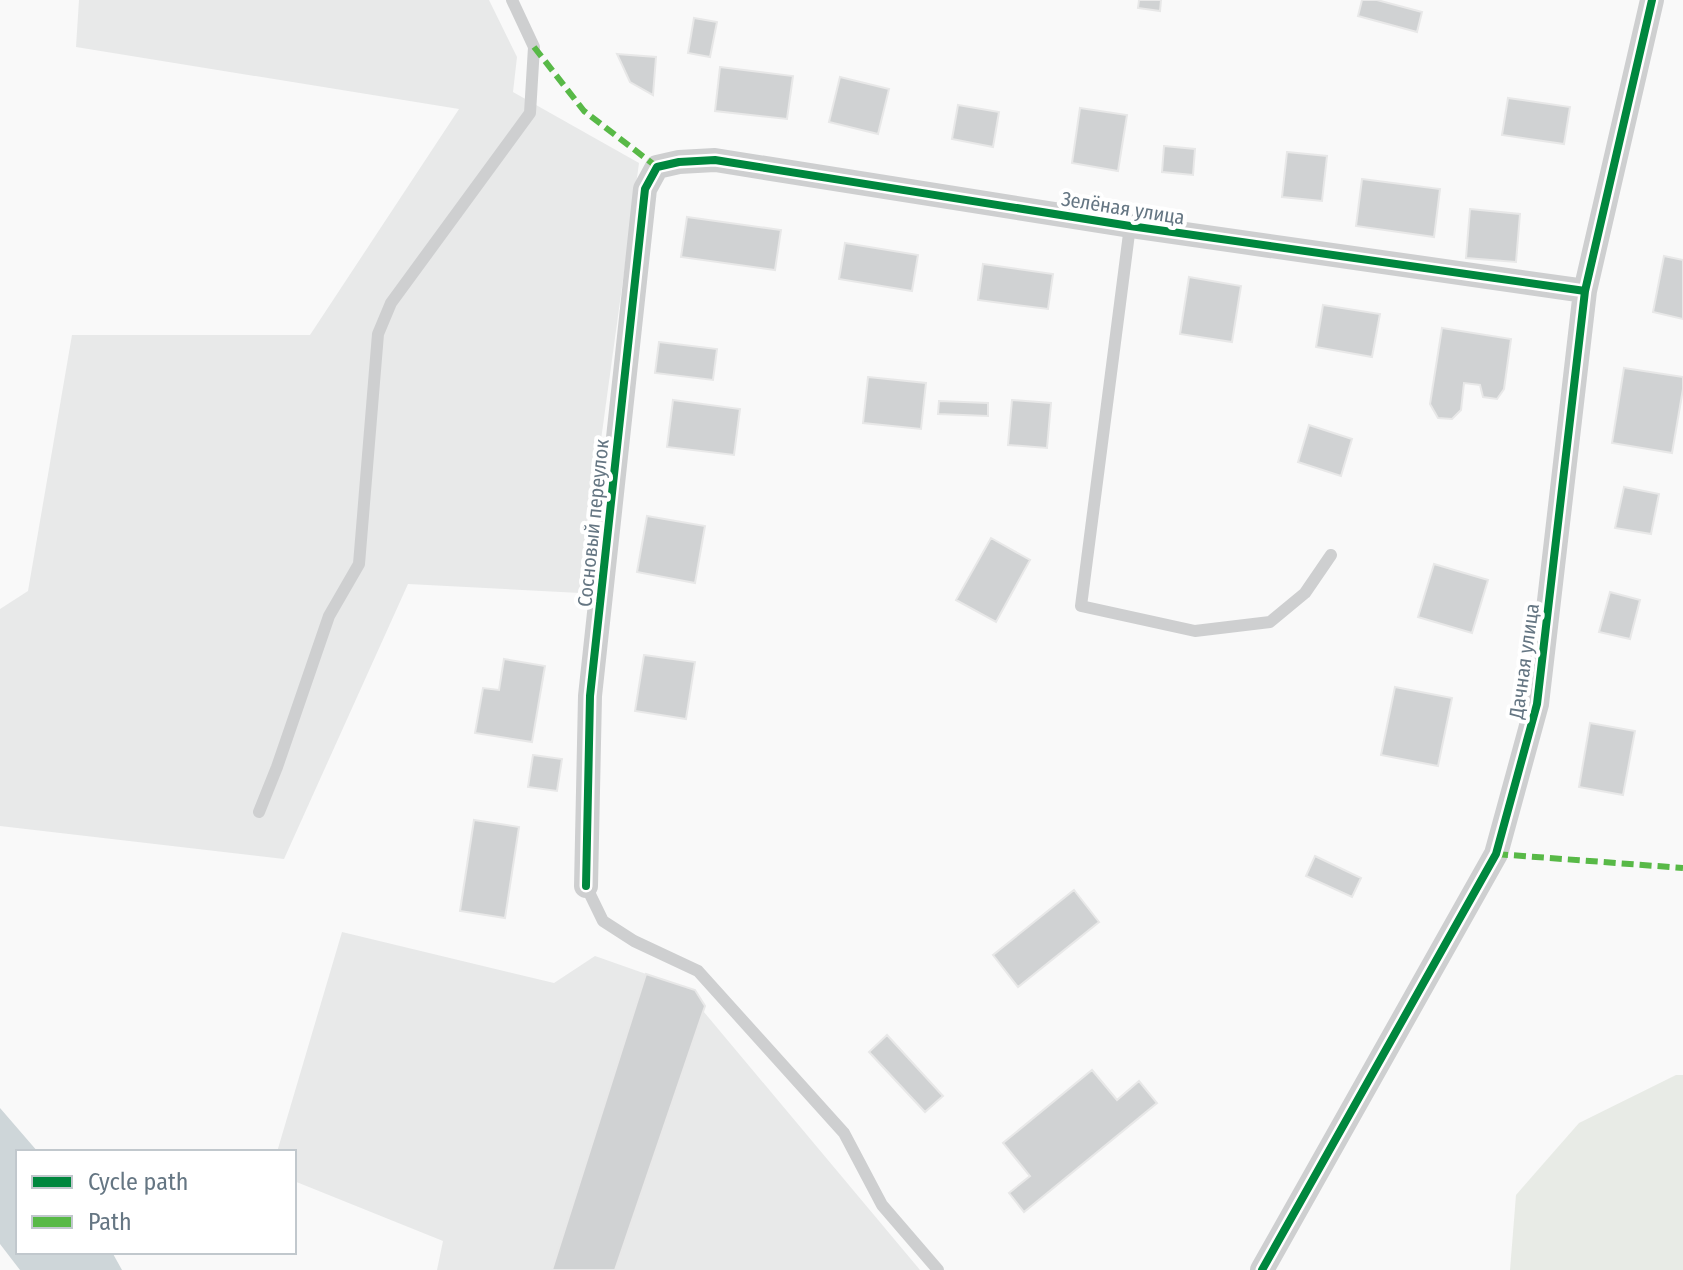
<svg xmlns="http://www.w3.org/2000/svg" width="1683" height="1270" font-family="'Fira Sans Condensed',sans-serif">
<style>
.built{fill:#e8e9e9}
.green{fill:#e8ebe6}
.water{fill:#ced6d9}
.building{fill:#d0d2d3;stroke:#e8e8e8;stroke-width:2}
.lines{fill:none;stroke-linecap:round;stroke-linejoin:round}
.service{stroke:#cecfd0;stroke-width:12}
.minor{stroke:#cecfd0;stroke-width:24}
.quiet{stroke:#58b947;stroke-width:6;stroke-dasharray:12 6;stroke-linecap:butt}
.cycleway-casing{stroke:#fff;stroke-width:13}
.cycleway{stroke:#00873e;stroke-width:8}
.labels{text-anchor:middle;dominant-baseline:central;stroke-width:8;stroke-linejoin:round;paint-order:stroke}
.street-label{font-size:20px;fill:#657683;stroke:#fff}
</style>
<rect width="100%" height="100%" fill="#f9f9f9"/>
<path class="built" d="M79 0H489L517 57 513 92 639 163 580 593 408 584 284 859 0 826V609L28 591 72 335H310L459 109 76 47Z
M342 932 554 983 595 956 683 987 920 1270H437L443 1241 294 1181V1152H277Z"/>
<path class="green" d="M1676 1075H1683V1270H1510L1516 1195 1579 1123Z"/>
<path class="water" d="M0 1108 38 1152H18V1252H112L122 1270H20L0 1244Z"/>
<path class="building" d="M1139 0H1161L1160 11 1138 8Z
M1362 0H1377L1422 12 1417 32 1358 16Z
M694 18 717 22 710 57 688 53Z
M617 54 656 57 653 95 630 82Z
M720 67 793 76 787 119 715 111Z
M840 77 889 89 878 134 829 122Z
M1508 98 1570 107 1564 144 1502 135Z
M958 105 999 112 993 147 952 139Z
M1080 108 1127 115 1118 171 1072 163Z
M1164 146 1195 149 1193 175 1162 172Z
M1287 152 1327 156 1322 201 1282 197Z
M1362 179 1440 189 1434 237 1356 226Z
M1470 209 1520 214 1516 262 1466 258Z
M687 217 781 230 775 270 681 257Z
M845 243 918 255 912 291 839 279Z
M1664 256 1683 260V319L1653 312Z
M983 264 1053 274 1048 309 978 300Z
M1189 277 1241 286 1232 342 1180 334Z
M1323 305 1380 314 1372 357 1316 347Z
M1442 328 1511 339 1504 389 1497 399 1483 397 1480 385 1464 383 1461 410 1452 419 1438 418 1430 404Z
M659 342 717 349 713 380 655 373Z
M1624 368 1683 377V389L1672 453 1612 443Z
M868 377 926 383 921 429 863 423Z
M673 400 740 409 734 455 667 447Z
M1012 400 1051 403 1047 448 1008 445Z
M939 401 988 403V416L938 414Z
M1309 425 1352 439 1341 476 1298 462Z
M1624 487 1659 494 1651 534 1615 528Z
M647 516 705 526 695 583 637 572Z
M991 538 1030 560 996 622 956 600Z
M1434 564 1488 580 1472 633 1418 617Z
M1610 592 1640 600 1630 639 1599 632Z
M644 655 695 662 686 719 635 711Z
M504 659 545 666 532 742 475 733 483 688 499 690Z
M1395 687 1452 698 1438 766 1381 755Z
M1590 723 1635 731 1623 795 1579 787Z
M533 755 562 759 557 791 528 787Z
M474 820 519 827 505 918 460 911Z
M1315 856 1361 878 1352 897 1306 876Z
M1074 890 1099 922 1018 987 993 955Z
M646 974 695 990 705 1006 615 1270H552Z
M887 1035 943 1096 925 1112 869 1052Z
M1092 1070 1117 1100 1139 1081 1157 1103 1024 1212 1009 1193 1030 1176 1003 1143Z"/>
<g class="lines">
<path class="service" d="M1130 226 1081 606 1195 631 1270 622 1305 593 1331 555
M259 812 277 767 329 616 359 564 378 334 391 303 530 113 534 47 512 0
M586 886 603 921 634 941 698 971 844 1133 882 1205 938 1270"/>
<path class="minor" d="M586 886 590 696 645 189 657 167 679 162 715 160 1130 226 1585 291
M1262 1270 1496 854 1537 704 1585 291 1652 0"/>
<path class="quiet" d="M534 47 584 111 657 167
M1496 854 1683 868"/>
<g class="cycleway-casing">
<path id="cycleway" d="M586 886 590 696 645 189 657 167 679 162 715 160 1130 226 1585 291
M1262 1270 1496 854 1537 704 1585 291 1652 0"/>
</g>
<use href="#cycleway" class="cycleway"/>
</g>
<g class="labels">
<g class="street-label">
<text transform="translate(1123 208) rotate(9)">Зелёная улица</text>
<text transform="translate(593 523) rotate(-84)">Сосновый переулок</text>
<text transform="translate(1524 661) rotate(-82)">Дачная улица</text>
</g>
</g>
<rect x="16" y="1150" width="280" height="104" fill="#ffffff" stroke="#c1c8cd" stroke-width="2"/>
<rect x="32" y="1176" width="40" height="12" fill="#00873e" stroke="#c1c8cd" stroke-width="2"/>
<text x="88" y="1190" font-size="24" fill="#657683">Cycle path</text>
<rect x="32" y="1216" width="40" height="12" fill="#58b947" stroke="#c1c8cd" stroke-width="2"/>
<text x="88" y="1230" font-size="24" fill="#657683">Path</text>
</svg>
